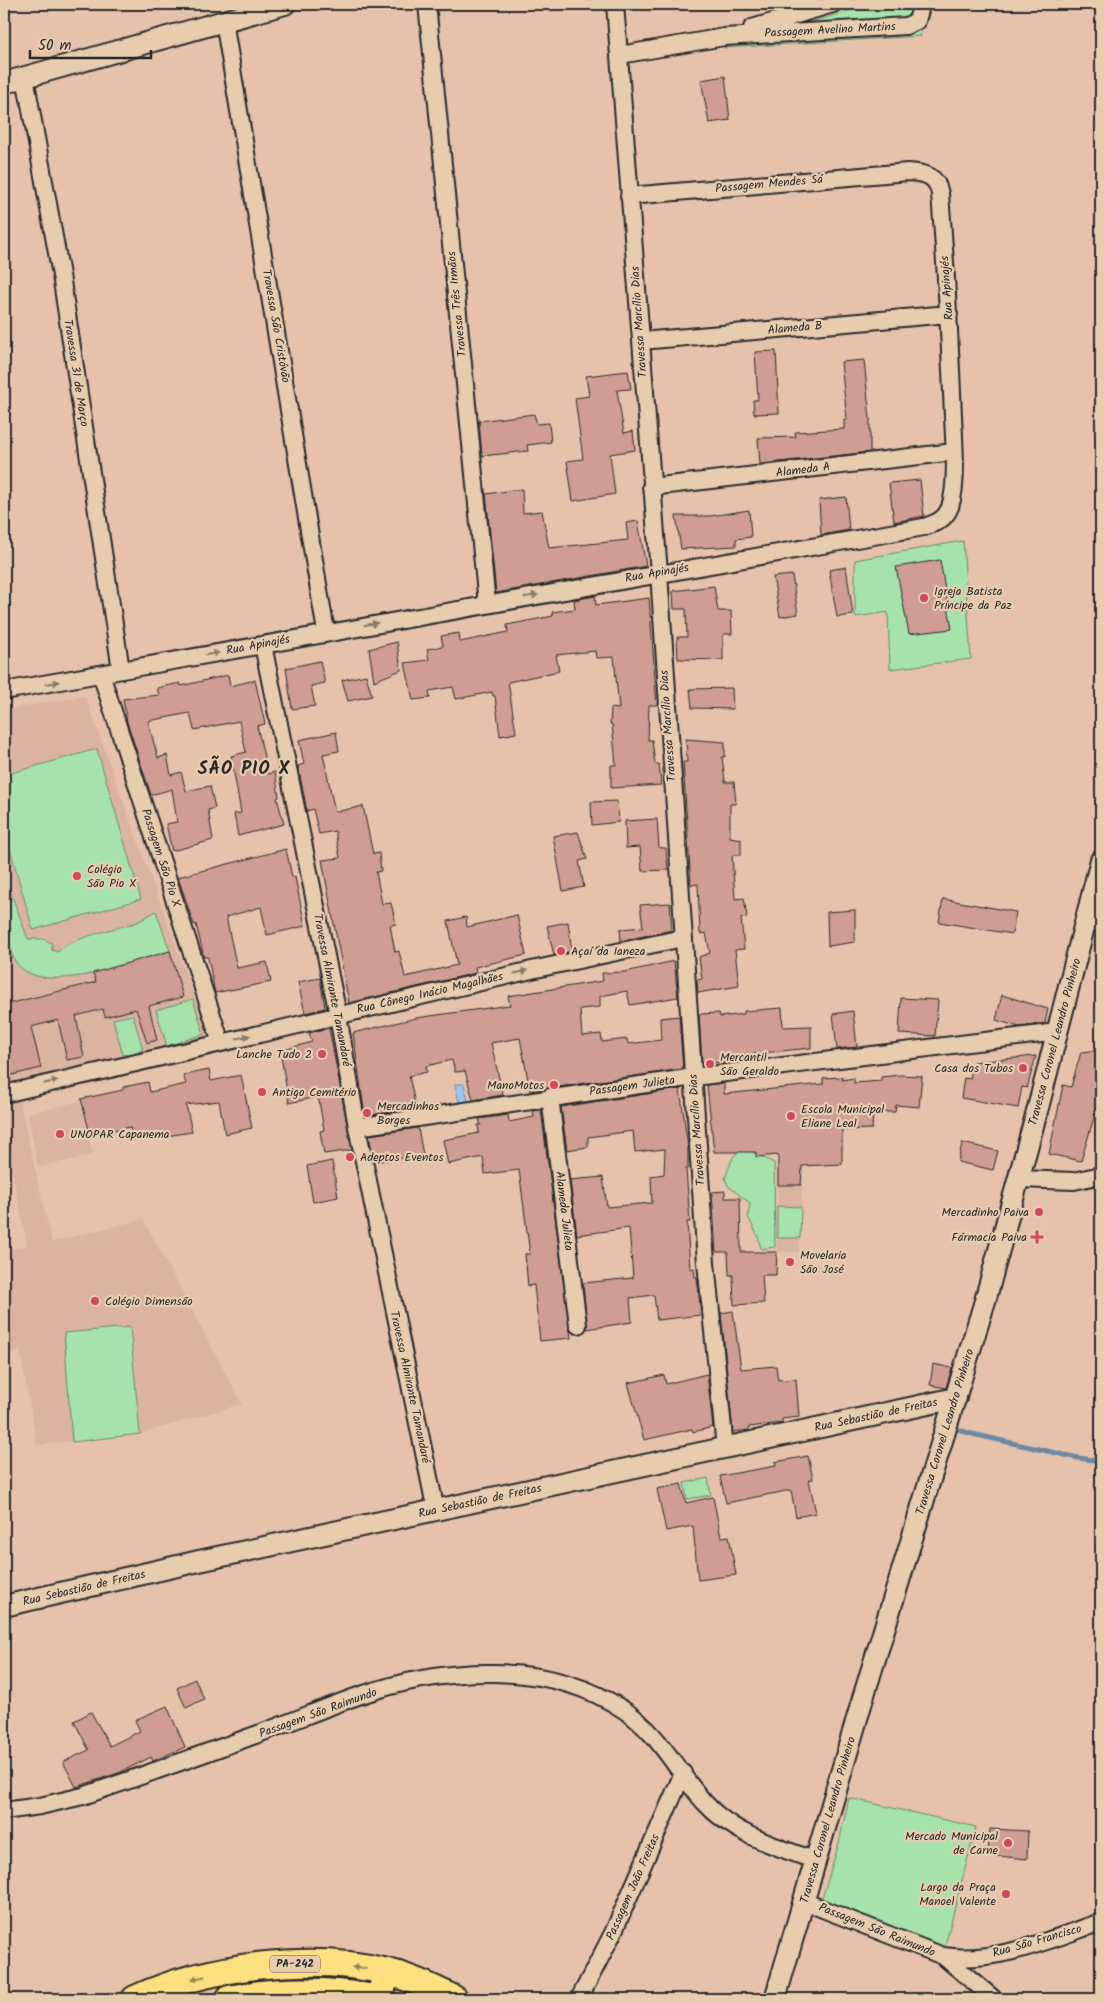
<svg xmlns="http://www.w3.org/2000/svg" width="1105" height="2003" font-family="Kalam,sans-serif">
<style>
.built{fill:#dbb4a0}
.green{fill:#a5e3aa;stroke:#68876a}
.water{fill:#99c6f3;stroke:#6d88a3}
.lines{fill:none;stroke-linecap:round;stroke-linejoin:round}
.stream{stroke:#6d88a3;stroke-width:5}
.building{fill:#cf9d91;stroke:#2b2b2b}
.minor-casing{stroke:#2b2b2b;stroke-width:20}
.tertiary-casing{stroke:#2b2b2b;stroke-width:24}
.primary-casing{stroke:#2b2b2b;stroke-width:30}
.minor{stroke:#e7ccae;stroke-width:16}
.tertiary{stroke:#e7ccae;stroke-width:20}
.primary{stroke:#fde080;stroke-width:26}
.oneway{fill:#897c6c}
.oneway2{fill:#948656}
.poi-dot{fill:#d1495b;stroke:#e7ccae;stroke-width:2}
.labels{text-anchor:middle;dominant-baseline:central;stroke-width:4.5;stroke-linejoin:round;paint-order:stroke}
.shield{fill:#e7ccae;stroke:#635b52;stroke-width:1}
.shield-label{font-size:11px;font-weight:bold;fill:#2b2b2b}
.street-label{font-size:12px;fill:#2b2b2b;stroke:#e7ccae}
.poi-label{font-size:12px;fill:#2b2b2b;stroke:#e7ccae;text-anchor:start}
.district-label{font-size:18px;font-weight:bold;letter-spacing:1px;fill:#2b2b2b;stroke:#e7ccae}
</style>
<rect width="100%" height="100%" fill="#e6c2aa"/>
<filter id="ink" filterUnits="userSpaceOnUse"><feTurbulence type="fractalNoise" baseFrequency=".02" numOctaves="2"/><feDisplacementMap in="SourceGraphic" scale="10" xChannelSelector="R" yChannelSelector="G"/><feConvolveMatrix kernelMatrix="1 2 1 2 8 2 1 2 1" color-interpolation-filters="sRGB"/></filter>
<g filter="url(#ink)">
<path class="built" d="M85 696 211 1042 4 1091V710Z
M807 1085 799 1252H777L779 1087Z
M19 1099 52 1242 143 1219 242 1404 140 1434 37 1445 20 1351 4 1354V1251L27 1245 4 1131V1102Z
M80 1101 93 1155 38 1167 28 1114Z"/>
<path class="green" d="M872 4H916L921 36 724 48Z
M963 541 971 659 890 669 888 612 855 617V560Z
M97 749 141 899 33 930 4 828V775Z
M4 874 28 939H43L52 943V950L58 952C67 939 118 928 135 923 142 920 149 915 156 911L170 951C136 961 33 1003 13 957 2 930 4 902 4 874Z
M193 999 204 1034 167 1046 156 1010Z
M133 1015 143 1050 123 1055 113 1019Z
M749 1150 774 1163 775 1247 761 1249 758 1236 748 1217 750 1203 728 1186 725 1178 733 1157 739 1151Z
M777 1206 801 1207 800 1238H777Z
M130 1327 140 1434 72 1442 64 1333Z
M708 1478 711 1495 687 1499 684 1483Z
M849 1798 976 1827 943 1953 821 1902 839 1843Z"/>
<path class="water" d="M455 1084H464L468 1101 459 1102Z"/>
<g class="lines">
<path class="stream" d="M950 1426 968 1433 1078 1458 1101 1461"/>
</g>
<path class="building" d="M725 76 730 120 709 123 701 80Z
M776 351 779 413 754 414 753 400H758L755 352Z
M864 360 870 419V452L760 464 758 438 796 437 795 432 844 429V420H847L841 362Z
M628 371 631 389 617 390 624 433 633 431 635 450 610 454 615 494 573 501 567 461 583 459 575 398 589 396 586 376Z
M534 414 537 424 549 423 551 442 527 445 528 451 482 456 479 421Z
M920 480 924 516 894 522 889 483Z
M522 489 523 513 542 511 549 548 628 540 626 523 638 521 646 566 496 593 486 494Z
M846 497 849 530 821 535 819 500Z
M749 510 751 537 736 539V546L681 549 676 516H710Z
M940 560 952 629 909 634 896 567Z
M846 567 853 615 837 617 829 570Z
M792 575 798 614 780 617 773 577Z
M714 586 718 611H731L732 634H723V660L678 659 677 637H687L686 609H674L673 591Z
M595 596 596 605 649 598 657 705H649L648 740H652L655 764H659L661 785 611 788V765H616L612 724H610L611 708 619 709 614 657 596 658 595 651 556 655 559 671 508 682 516 733 500 736 495 696H493L492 692 456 699 453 687 429 691 430 698 413 700 405 663 429 660 427 649 443 646 441 636 459 633 460 642 508 632 507 625 553 616 552 612 575 609 574 600Z
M397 642 401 670 374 681 369 649Z
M320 661 325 683 311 686 315 706 292 709 286 668Z
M228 675 230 686 255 680 265 724 257 726 268 774 275 772 279 797 277 798 284 824 238 836 234 814 241 813 231 756 246 752 239 721 194 730 190 713 148 721 158 758 167 755 171 775 181 772 186 791 210 786 215 808 208 810 213 840 172 851 166 824 177 822 172 789 151 795 127 722 123 699 159 695 157 688 180 683 181 686Z
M366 675 372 696 348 701 342 680Z
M732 688 733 709 692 708 690 689Z
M336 732 339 751 323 754 335 812 363 806 373 854 379 853 381 871 376 872 382 904 391 903 396 924 390 925 395 952 399 951 405 977 457 965 448 921 466 917 467 927 517 915 526 955 475 967 476 973 349 1003 322 860 340 858 335 831 319 834 313 809 307 811 298 766 304 764 299 740Z
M686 739 725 742V757H722L725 782H734L736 804H730V837L741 839V855H732L735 899 744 898 747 917 741 918 744 949 735 950 739 986 698 993 697 980 702 979 699 957 710 953 706 933 700 934 698 884 691 885 683 762H687Z
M617 801 619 822 592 825 591 802Z
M657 819 659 848H666L668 870 642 871 640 847 626 848 625 821Z
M578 832 587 859 579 861 584 887 563 891 553 836Z
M286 849 292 877H295L305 926 267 935 261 907 226 917 237 968 267 962 271 982 215 993 208 957H204L196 924 194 925 178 877Z
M943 899 1016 912 1012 934 939 922Z
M670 903 672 930 621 941 620 929 643 927 640 905Z
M855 910V942L828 946 827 912Z
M568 922 572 951 554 955 547 926Z
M170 951 183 997 149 1006 157 1040 147 1043 136 1009 105 1017 103 1009 76 1016 84 1057 67 1060 58 1020 31 1027 41 1068 4 1077V1005L96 982 93 973Z
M674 961 678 997 630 1005 627 991 600 996V1007L580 1009 582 1036 601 1034 602 1042 627 1039 628 1044 661 1040 660 1018 679 1016 683 1069 530 1091 520 1038 491 1043 503 1095 473 1100 465 1071 455 1072 452 1060 426 1066 427 1072 409 1076 416 1108 365 1116 353 1033 416 1018 510 1005 508 996 603 981 602 973 625 972Z
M320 978 325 1008 305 1013 298 982Z
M1002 995 1048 1009 1045 1023 1019 1027 996 1020Z
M901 998 938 1000 935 1036 899 1034Z
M782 1008 783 1027 811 1026V1048L742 1055V1060L702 1064 699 1014 719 1013 720 1017 744 1014V1011Z
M853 1011 857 1047 837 1049 833 1014Z
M329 1028 352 1150 324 1154 320 1131 324 1130 319 1101 317 1097 289 1103 280 1051 312 1042 309 1033Z
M1101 1050V1094L1081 1161 1049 1154 1063 1085 1071 1087 1081 1052Z
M1036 1056 1027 1088 1022 1087 1018 1108 961 1098 964 1078 970 1079 973 1062Z
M209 1070 211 1081 241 1075 252 1128 225 1134 219 1101 186 1105 192 1132 166 1136 165 1134 133 1140 130 1127 90 1134 81 1099 123 1090V1087L148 1082 150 1092 186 1084 183 1075Z
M900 1075 922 1076 919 1107 896 1105 895 1112H873L872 1129 842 1130V1164L802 1166 801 1185H778V1155L756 1157V1152H714L707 1085 724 1083V1094L823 1084V1078L843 1077 842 1080 854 1078V1083L881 1081V1077Z
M680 1089 688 1147V1169H686L690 1222H687L690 1269 694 1268 695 1277H697L701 1315 657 1320 654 1295 630 1298 632 1322 587 1329 583 1283 633 1278 629 1228 577 1235 570 1180 603 1177 607 1207 652 1203 651 1176 664 1174 665 1149 635 1152 633 1131 588 1137V1147L567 1150 561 1107Z
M541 1110 571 1338 540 1341 534 1285 528 1286 525 1254H530L519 1170 485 1174 483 1157 448 1164 443 1140 479 1133 478 1125H481L479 1119 508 1115 509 1122 534 1117 533 1111Z
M418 1128 423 1155 374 1162 369 1135Z
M962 1143 998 1151 993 1170 958 1162Z
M332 1161 338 1197 313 1202 307 1166Z
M725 1191V1198H740L741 1252H777L776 1275H762L764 1303 734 1305 733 1275H729L728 1252H716L712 1192Z
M733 1311 741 1369 776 1366 778 1380 796 1379 799 1417 782 1419V1423L749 1427V1430L733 1432 721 1313Z
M933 1364 952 1368 946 1388 930 1385Z
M707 1374 713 1427 693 1432 692 1429 644 1440 628 1383 664 1375 666 1384Z
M808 1456 813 1479 809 1480 816 1513 796 1517 791 1490 726 1503 720 1476 776 1466 775 1462Z
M681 1484 686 1503 713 1497 721 1537 729 1536 736 1575 698 1580 693 1526 666 1531 657 1489Z
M195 1679 204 1699 186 1708 177 1688Z
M167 1706 185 1747 153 1761 151 1757 121 1772 76 1787 63 1762 89 1750 74 1721 91 1712 110 1746 140 1731 135 1720Z
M990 1829 1028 1831 1027 1859 988 1855Z"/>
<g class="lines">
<g class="minor-casing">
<path id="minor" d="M427 4 487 604
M615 4 659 573 706 1263 725 1448
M224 21 326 632
M752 28 833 4
M620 55 724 37 906 26 917 21 920 10 919 4
M25 77 61 275 121 670
M641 341 949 314
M651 487 954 452
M263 645 338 1015 357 1127 436 1511
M101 674 221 1043
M4 691 924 527C936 523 945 520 950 507 958 483 954 442 953 416 950 342 946 268 940 194 937 176 926 173 908 172L629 196
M1087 921 1101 924
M4 1094 536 969 683 938
M550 1097 578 1325
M357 1127 694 1077 1057 1032
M1019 1179 1074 1181 1101 1175
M4 1811 40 1806 83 1796C142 1776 200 1755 258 1734 291 1722 324 1708 358 1696 441 1667 548 1659 624 1710 660 1734 677 1772 705 1803 734 1835 777 1847 817 1861
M805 1902 943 1956 994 1999
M943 1956C996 1964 1051 1939 1101 1922
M579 1999 613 1933 683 1773"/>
</g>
<g class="tertiary-casing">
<path id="tertiary" d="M4 83 285 4
M4 1606 199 1561 956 1398
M775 1999 863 1698 985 1301 1039 1104 1101 860"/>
</g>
<g class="primary-casing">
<path id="primary" d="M135 1999C206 1966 311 1952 388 1972 411 1978 433 1988 454 1999
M229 1999C279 1989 329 1989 379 1999L387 1972"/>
</g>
<use href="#minor" class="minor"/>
<use href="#tertiary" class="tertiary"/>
<use href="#primary" class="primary"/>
</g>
<defs><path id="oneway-solid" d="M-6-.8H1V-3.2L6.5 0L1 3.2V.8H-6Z" transform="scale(1.25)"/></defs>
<g class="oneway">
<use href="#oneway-solid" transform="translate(531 596) rotate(-11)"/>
<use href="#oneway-solid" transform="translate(371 624) rotate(-10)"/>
<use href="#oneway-solid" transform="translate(212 654) rotate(-10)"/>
<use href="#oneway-solid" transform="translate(52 683) rotate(-10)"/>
<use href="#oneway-solid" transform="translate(521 972) rotate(-13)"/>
<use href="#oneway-solid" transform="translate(243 1037) rotate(-13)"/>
<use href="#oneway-solid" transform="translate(51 1082) rotate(-14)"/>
</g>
<g class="oneway2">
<use href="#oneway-solid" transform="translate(359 1968) rotate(-173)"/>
<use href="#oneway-solid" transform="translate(198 1978) rotate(166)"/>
</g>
</g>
<g class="poi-dot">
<circle cx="924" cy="598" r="5"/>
<circle cx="77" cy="876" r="5"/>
<circle cx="561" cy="951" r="5"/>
<circle cx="322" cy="1054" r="5"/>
<circle cx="710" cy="1064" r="5"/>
<circle cx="1023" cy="1068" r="5"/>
<circle cx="554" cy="1085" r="5"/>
<circle cx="262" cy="1092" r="5"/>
<circle cx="367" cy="1113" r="5"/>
<circle cx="791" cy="1116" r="5"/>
<circle cx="60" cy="1134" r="5"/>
<circle cx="350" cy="1157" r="5"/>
<circle cx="1039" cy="1212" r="5"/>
<path d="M1034.5 1229.5h5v5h5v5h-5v5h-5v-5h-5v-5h5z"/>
<circle cx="790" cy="1262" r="5"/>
<circle cx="95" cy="1301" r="5"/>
<circle cx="1008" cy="1843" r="5"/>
<circle cx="1006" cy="1894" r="5"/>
</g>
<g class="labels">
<rect class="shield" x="270" y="1955.5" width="50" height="17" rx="4"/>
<g class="shield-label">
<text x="295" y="1964">PA-242</text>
</g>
<g class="street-label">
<text transform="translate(830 30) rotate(-3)">Passagem Avelino Martins</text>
<text transform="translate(769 184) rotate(-5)">Passagem Mendes Sá</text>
<text transform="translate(947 288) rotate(-94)">Rua Apinajés</text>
<text transform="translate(457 304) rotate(-96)">Travessa Três Irmãos</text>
<text transform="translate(639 322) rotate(-94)">Travessa Marcílio Dias</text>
<text transform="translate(276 326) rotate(80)">Travessa São Cristóvão</text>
<text transform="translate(795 328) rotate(-5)">Alameda B</text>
<text transform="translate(76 373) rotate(81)">Travessa 31 de Março</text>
<text transform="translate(803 470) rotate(-7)">Alameda A</text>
<text transform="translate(657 573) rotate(-10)">Rua Apinajés</text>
<text transform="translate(258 645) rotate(-11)">Rua Apinajés</text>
<text transform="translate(668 726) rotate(-94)">Travessa Marcílio Dias</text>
<text transform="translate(161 858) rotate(72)">Passagem São Pio X</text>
<text transform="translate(332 990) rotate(79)">Travessa Almirante Tamandaré</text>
<text transform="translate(430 993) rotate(-13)">Rua Cônego Inácio Magalhães</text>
<text transform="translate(1055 1042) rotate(-75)">Travessa Coronel Leandro Pinheiro</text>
<text transform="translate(632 1086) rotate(-8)">Passagem Julieta</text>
<text transform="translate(697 1130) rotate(-94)">Travessa Marcílio Dias</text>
<text transform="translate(564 1211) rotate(83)">Alameda Julieta</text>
<text transform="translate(410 1387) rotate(78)">Travessa Almirante Tamandaré</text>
<text transform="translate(876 1415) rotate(-12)">Rua Sebastião de Freitas</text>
<text transform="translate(945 1432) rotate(-73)">Travessa Coronel Leandro Pinheiro</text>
<text transform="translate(480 1501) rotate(-12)">Rua Sebastião de Freitas</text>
<text transform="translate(84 1588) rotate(-13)">Rua Sebastião de Freitas</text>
<text transform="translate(318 1713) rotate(-20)">Passagem São Raimundo</text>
<text transform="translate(828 1820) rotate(-74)">Travessa Coronel Leandro Pinheiro</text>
<text transform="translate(633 1887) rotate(-66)">Passagem João Freitas</text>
<text transform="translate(877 1930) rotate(22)">Passagem São Raimundo</text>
<text transform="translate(1037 1941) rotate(-16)">Rua São Francisco</text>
</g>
<g class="poi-label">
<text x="934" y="591">Igreja Batista<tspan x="934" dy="14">Príncipe da Paz</tspan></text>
<text x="87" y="869">Colégio<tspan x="87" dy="14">São Pio X</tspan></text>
<text x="571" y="951">Açaí da Ianeza</text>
<text x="312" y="1054" text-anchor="end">Lanche Tudo 2</text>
<text x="720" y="1057">Mercantil<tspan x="720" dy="14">São Geraldo</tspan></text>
<text x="1013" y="1068" text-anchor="end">Casa dos Tubos</text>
<text x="544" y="1085" text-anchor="end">ManoMotos</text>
<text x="272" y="1092">Antigo Cemitério</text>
<text x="377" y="1106">Mercadinhos<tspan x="377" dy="14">Borges</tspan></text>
<text x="801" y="1109">Escola Municipal<tspan x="801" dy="14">Eliane Leal</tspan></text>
<text x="70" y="1134">UNOPAR Capanema</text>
<text x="360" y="1157">Adeptos Eventos</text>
<text x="1029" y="1212" text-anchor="end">Mercadinho Paiva</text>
<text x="1027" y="1237" text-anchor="end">Fármacia Paiva</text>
<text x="800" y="1255">Movelaria<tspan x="800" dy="14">São José</tspan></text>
<text x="105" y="1301">Colégio Dimensão</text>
<text x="998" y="1836" text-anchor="end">Mercado Municipal<tspan x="998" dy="14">de Carne</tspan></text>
<text x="996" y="1887" text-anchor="end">Largo da Praça<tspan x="996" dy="14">Manoel Valente</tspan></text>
</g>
<g class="district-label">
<text x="244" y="769">SÃO PIO X</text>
</g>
</g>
<rect width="1105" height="2003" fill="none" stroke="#e7ccae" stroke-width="20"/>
<rect x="10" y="10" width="1085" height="1983" fill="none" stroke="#2b2b2b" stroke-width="2" filter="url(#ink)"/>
<path d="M30 50v8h121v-8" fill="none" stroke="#2b2b2b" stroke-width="2.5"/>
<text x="38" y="50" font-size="15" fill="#2b2b2b" stroke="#e7ccae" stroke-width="4" paint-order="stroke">50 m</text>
</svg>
